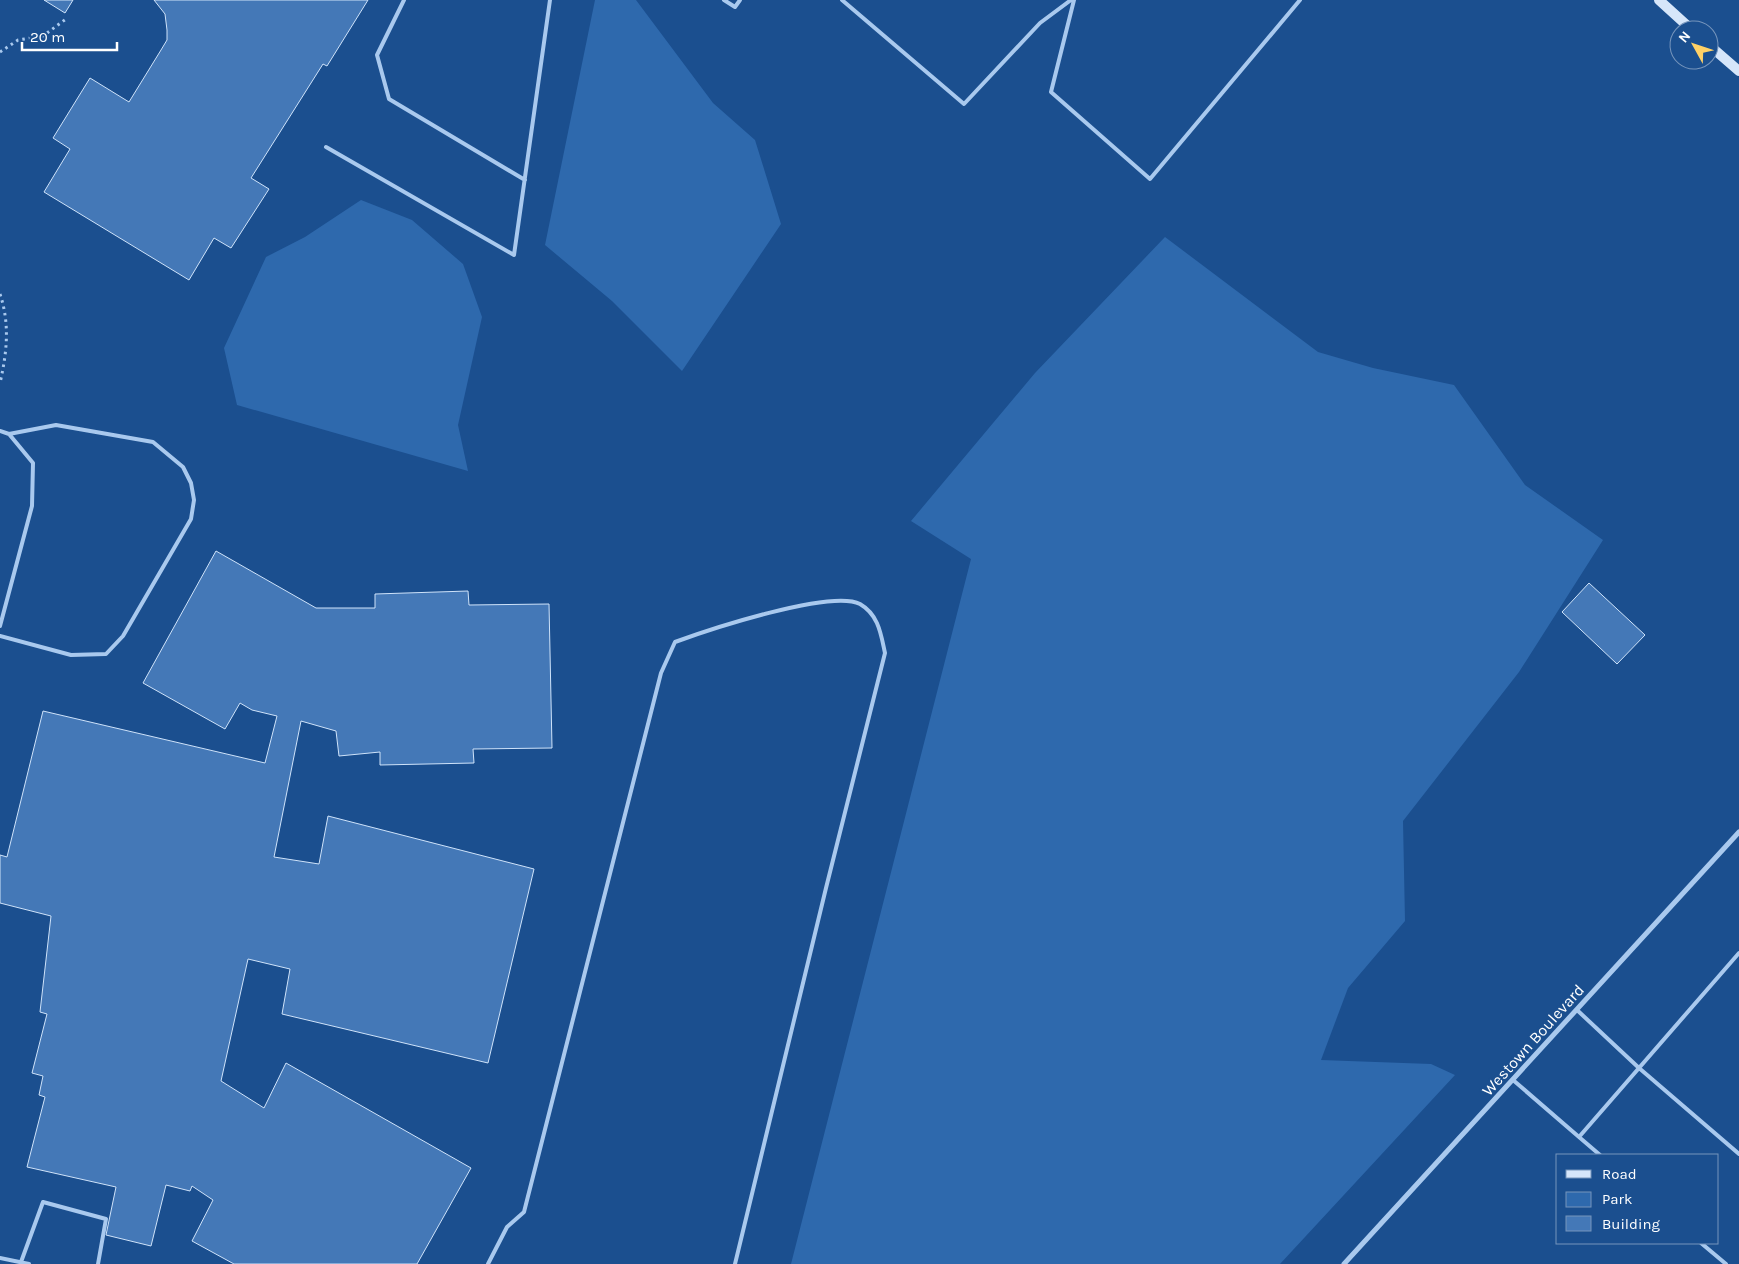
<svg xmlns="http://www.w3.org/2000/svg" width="1739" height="1264" font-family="Karla,sans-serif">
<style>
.green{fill:#2e69ad}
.building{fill:#4478b7;stroke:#cfe3fa}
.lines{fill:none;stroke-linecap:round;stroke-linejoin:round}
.path{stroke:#a9c9ee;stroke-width:3;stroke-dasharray:2.5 4;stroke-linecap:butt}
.lane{stroke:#a9c9ee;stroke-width:4}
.street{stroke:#a9c9ee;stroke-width:5}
.secondary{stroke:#d6e6fa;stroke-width:10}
.labels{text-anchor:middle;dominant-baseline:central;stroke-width:4.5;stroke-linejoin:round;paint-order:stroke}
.street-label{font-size:16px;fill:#fff;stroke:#1b4f8f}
</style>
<rect width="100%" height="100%" fill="#1b4f8f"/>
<path class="green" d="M595 0H636L713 103 755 140 781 224 682 371 612 301 545 245Z
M361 200 412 220 463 264 482 317 458 425 468 471 237 405 224 348 266 257 305 237Z
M1165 237 1318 352 1373 368 1454 385 1525 485 1603 540 1519 672 1403 821 1405 921 1348 988 1321 1060 1431 1064 1455 1075 1280 1264H791L971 559 911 521 1035 373Z"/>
<path class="building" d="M44 0H73L65 13Z
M154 0H368L327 66 323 64 251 178 269 189 231 248 214 238 189 280 44 192 70 149 53 138 90 78 129 102 161 50 167 40V30L165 14Z
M216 551 316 608H375V594L468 591 469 605 549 604 552 748 473 749 474 763 380 765V752L339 756 336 731 301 721 274 857 319 864 328 816 534 869 488 1063 282 1014 290 969 248 959 221 1081 264 1108 286 1063 471 1168 417 1264H234L192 1241 213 1200 192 1186 190 1191 166 1185 151 1246 106 1235 116 1187 27 1167 45 1097 39 1095 43 1076 32 1073 47 1014 40 1012 51 916 0 903V855L7 857 43 711 265 763 277 716 252 710 240 703 225 729 143 683Z
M1589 583 1645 635 1617 664 1562 612Z"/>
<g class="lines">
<path class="path" d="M0 52 18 40 43 36 66 19
M0 294C10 324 7 352 0 383"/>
<path class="lane" d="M404 0 377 55 389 99 525 180
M724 0 735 7 740 0
M842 0 964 104 1040 23 1071 0
M1074 0 1051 92 1150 179 1300 0
M326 147 514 255 550 0
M0 431 9 434 33 463 32 506 0 626
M0 636 71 655 106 654 123 636 191 519 194 500 191 483 183 467 153 442 56 425 9 434
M1577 1010 1639 1068 1739 1154
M1513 1080 1579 1137 1739 953
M1579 1137 1600 1155
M1701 1243 1726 1264
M0 1258 29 1264
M21 1262 43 1202 106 1219 98 1264
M488 1264 507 1227 524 1212 661 673 675 642C708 630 831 589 860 604 879 615 881 635 885 653L826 888 735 1264"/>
<path class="street" d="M1344 1264 1739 832"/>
<path class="secondary" d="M1659 0 1692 30
M1709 45 1739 71"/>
</g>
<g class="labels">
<g class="street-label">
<text transform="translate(1533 1040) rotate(-48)">Westown Boulevard</text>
</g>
</g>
<rect x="1556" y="1154" width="162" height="90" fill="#1b4f8f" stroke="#7695bc"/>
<rect x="1566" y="1170" width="25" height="8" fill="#d6e6fa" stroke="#7695bc"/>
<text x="1602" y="1179" font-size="15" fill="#ffffff">Road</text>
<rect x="1566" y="1192" width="25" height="15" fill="#2e69ad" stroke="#7695bc"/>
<text x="1602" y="1204" font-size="15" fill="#ffffff">Park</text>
<rect x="1566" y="1216" width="25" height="15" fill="#4478b7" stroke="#7695bc"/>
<text x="1602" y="1229" font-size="15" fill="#ffffff">Building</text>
<g transform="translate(1694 45) rotate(310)"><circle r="24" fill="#1b4f8f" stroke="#7695bc"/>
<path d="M0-4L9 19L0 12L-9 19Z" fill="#ffd166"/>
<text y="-8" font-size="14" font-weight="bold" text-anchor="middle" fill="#ffffff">N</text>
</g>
<path d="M22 42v8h95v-8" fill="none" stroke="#ffffff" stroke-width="2.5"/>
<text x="30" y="42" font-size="15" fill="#ffffff" stroke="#1b4f8f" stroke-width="4" paint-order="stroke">20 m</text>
</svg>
